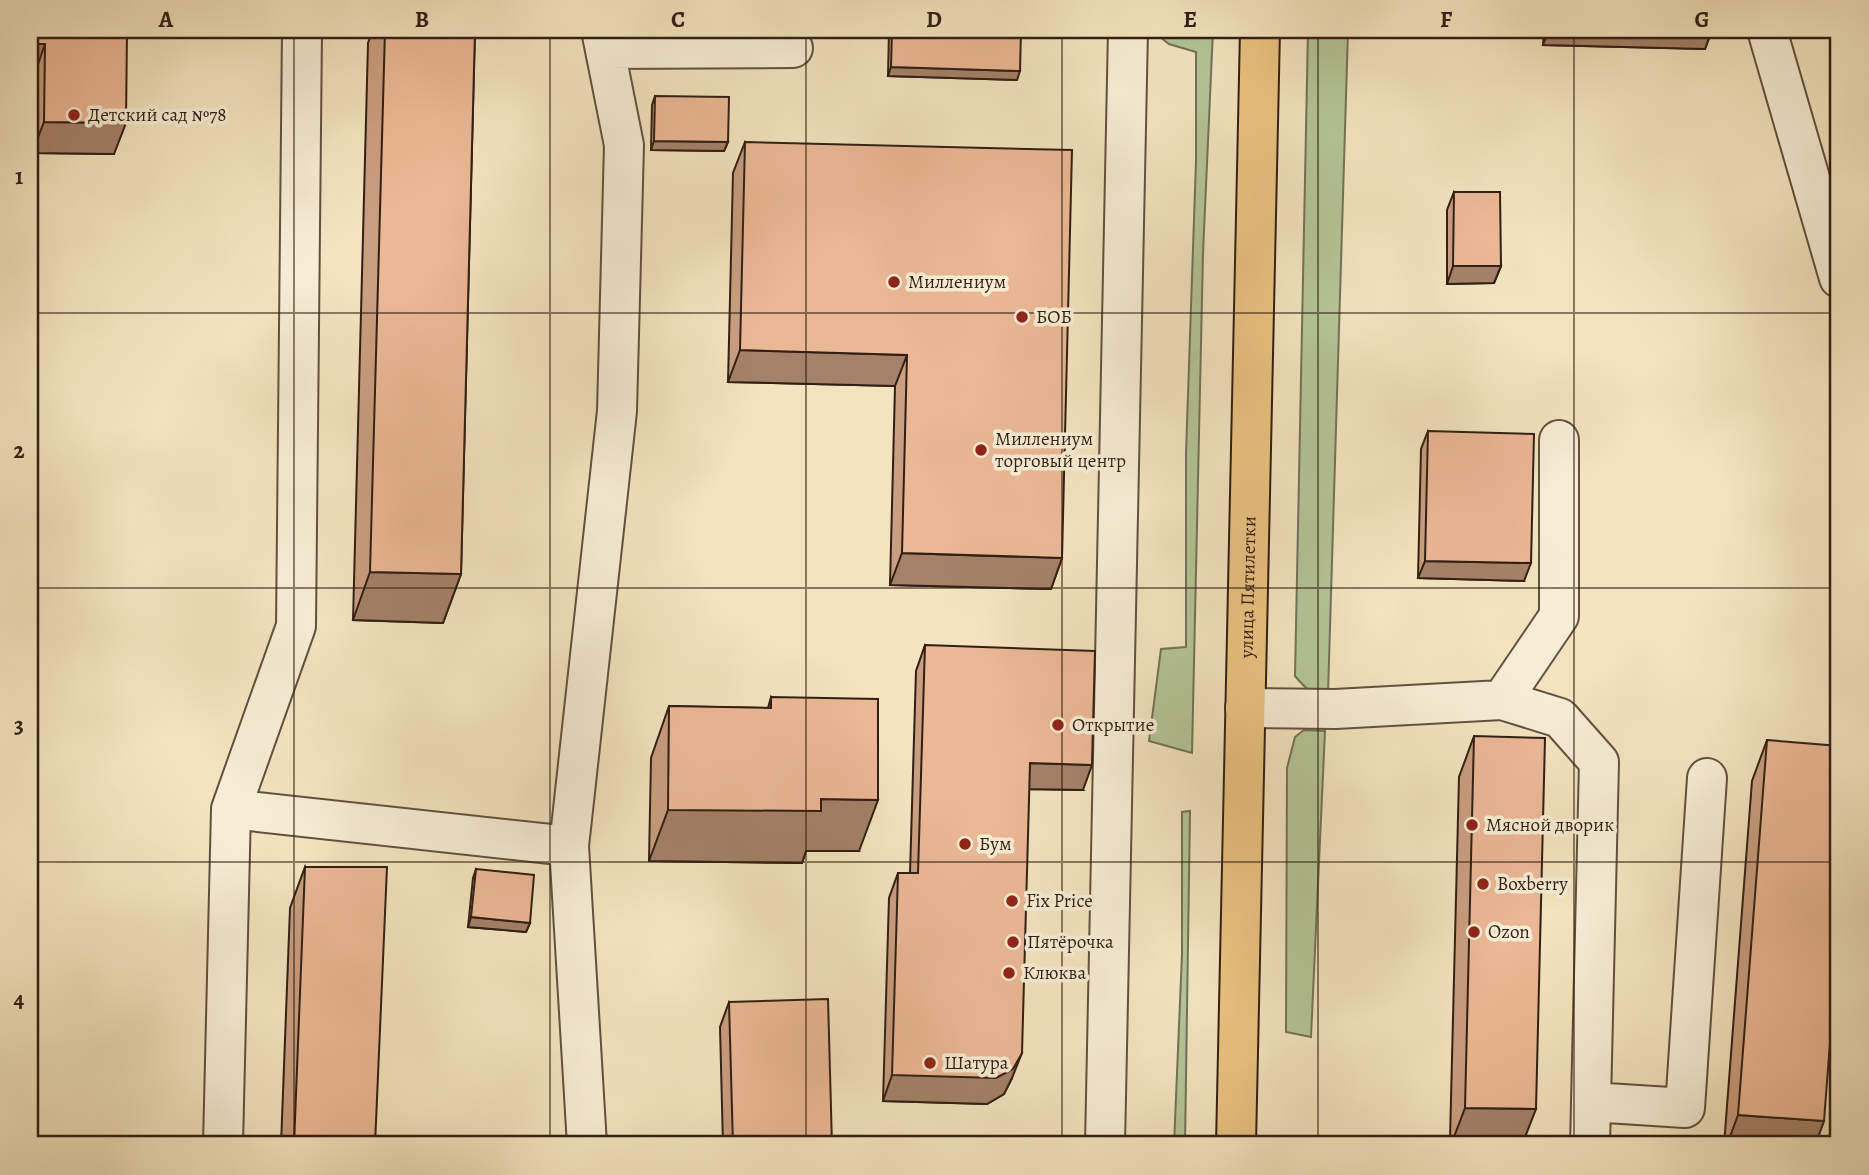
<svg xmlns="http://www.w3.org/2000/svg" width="1869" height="1175" font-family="Alegreya,serif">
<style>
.green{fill:#b4c597;stroke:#727256;stroke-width:2}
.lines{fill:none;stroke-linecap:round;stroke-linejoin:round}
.minor-casing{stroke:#62503f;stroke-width:42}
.major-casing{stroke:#311f14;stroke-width:42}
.minor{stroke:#f7edd5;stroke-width:38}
.major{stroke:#eac280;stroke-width:38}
.wall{fill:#ca9e80;stroke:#311f14;stroke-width:2}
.shaded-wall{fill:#a48168;stroke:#311f14;stroke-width:2}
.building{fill:#ebb895;stroke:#311f14;stroke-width:2}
.grid{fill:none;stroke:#311f14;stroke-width:2;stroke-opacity:0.55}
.poi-dot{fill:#8f2418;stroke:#f7edd5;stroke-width:2.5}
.labels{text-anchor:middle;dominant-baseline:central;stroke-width:7;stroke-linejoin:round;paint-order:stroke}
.poi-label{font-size:19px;fill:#311f14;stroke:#f7edd5;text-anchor:start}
.street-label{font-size:19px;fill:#311f14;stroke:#f7edd5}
.neatline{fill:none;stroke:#311f14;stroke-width:2.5}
.grid-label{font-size:23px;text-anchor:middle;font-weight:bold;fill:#311f14}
</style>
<rect width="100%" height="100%" fill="#f3e4bf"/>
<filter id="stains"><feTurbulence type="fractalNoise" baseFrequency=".00286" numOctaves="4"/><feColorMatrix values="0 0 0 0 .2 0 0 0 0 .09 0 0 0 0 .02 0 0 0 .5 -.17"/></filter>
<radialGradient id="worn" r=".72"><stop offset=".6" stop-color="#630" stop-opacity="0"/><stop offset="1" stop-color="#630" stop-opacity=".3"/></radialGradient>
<path class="green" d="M1159 30H1213L1203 253 1192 753 1149 741 1161 649 1186 647V453L1196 161V52L1169 44 1160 37Z
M1308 30H1348L1328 694C1310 694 1306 689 1295 676Z
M1304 730 1325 731 1311 1037 1286 1032 1287 768 1295 737Z
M1190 811 1185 1145H1174L1182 954V812Z"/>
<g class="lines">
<g class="minor-casing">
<path id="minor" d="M1767 30 1839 278
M605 49 793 48
M1502 700 1559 616V440
M1245 708 1335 709 1502 700 1560 718 1599 762 1590 1145
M231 809 569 846
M1591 1102 1685 1108 1707 778
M223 1145 231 809 296 626 302 30
M587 1145 569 846 617 411 624 145 601 30
M1105 1145 1128 30"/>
</g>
<g class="major-casing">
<g id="major">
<path id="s1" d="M1236 1145 1260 30"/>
</g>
</g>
<use href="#minor" class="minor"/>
<use href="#major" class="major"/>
</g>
<path class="wall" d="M30 30H127L114 154 32 153 34 76Z
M373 30H475L461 574 443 623 353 620 368 43Z
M889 30H1021L1017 80 888 76Z
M1544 30H1712L1705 49 1543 45Z
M655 96 728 142 724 151 651 150 652 105Z
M745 142 1062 558 1051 589 890 585 895 386 728 382 733 173Z
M1454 192 1501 266 1494 283 1447 284V210Z
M1428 431 1524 581 1418 578 1421 449Z
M925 645 1083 790 1029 789 1012 1078 1004 1094 987 1104 883 1101 889 898 898 873H910L916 671Z
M771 697 859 851H806L802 863 649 861 651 758 669 706 768 708Z
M1474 736 1522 1145 1450 1139 1459 777Z
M1767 740 1824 1121 1815 1145H1724L1752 781Z
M305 867 375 1145H281L290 908Z
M476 869 530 923 526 932 468 927 473 878Z
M729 1002 832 1145H723L720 1027Z"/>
<path class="shaded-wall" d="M1549 30H1712L1705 49 1543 45Z
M30 44H45L34 76H30Z
M891 67 1020 71 1017 80 888 76Z
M44 122 126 123 114 154 32 153Z
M654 141 728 142 724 151 651 150Z
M1453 266H1501L1494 283 1447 284Z
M740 350 907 355 895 386 728 382Z
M902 553 1062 558 1051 589 890 585Z
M1425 561 1531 563 1524 581 1418 578Z
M370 572 461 574 443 623 353 620Z
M1030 763 1092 765 1083 790 1021 789Z
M821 799 878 800 859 851H806L802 863 649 861 668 810Z
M471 917 530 923 526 932 468 927Z
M1022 1053 1012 1078 1004 1094 987 1104 883 1101 892 1075Z
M1465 1108 1536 1109 1522 1145H1451Z
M1738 1115 1824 1121 1815 1145H1727Z"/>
<path class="building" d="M30 30H127L126 123 44 122 45 44H30Z
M385 30H475L461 574 370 572Z
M892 30H1021L1020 71 891 67Z
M655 96 729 97 728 142 654 141Z
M745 142 1072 150 1062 558 902 553 907 355 740 350Z
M1454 192H1500L1501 266H1453Z
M1428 431 1534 434 1531 563 1425 561Z
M925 645 1095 651 1092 765 1030 763 1022 1053 1013 1069 996 1078 892 1075 898 873H918Z
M771 697 878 699V800L821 799V811L668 810 669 706 771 708Z
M1474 736 1545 738 1536 1109 1465 1108Z
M1767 740 1839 746V926L1824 1121 1738 1115Z
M305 867H387L375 1145H294Z
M476 869 534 875 530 923 471 917Z
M828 999 832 1145H733L729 1002Z
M1405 1138 1499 1141V1145H1404Z
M1676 1143 1710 1145H1676Z"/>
<path class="grid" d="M294 30V1145M550 30V1145M806 30V1145M1062 30V1145M1318 30V1145M1574 30V1145M30 313H1839M30 588H1839M30 862H1839"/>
<g class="poi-dot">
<circle cx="74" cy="115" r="7"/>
<circle cx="894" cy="282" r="7"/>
<circle cx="1022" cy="317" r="7"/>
<circle cx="981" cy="450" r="7"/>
<circle cx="1058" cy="725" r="7"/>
<circle cx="1472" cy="825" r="7"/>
<circle cx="965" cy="844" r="7"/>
<circle cx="1483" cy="884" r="7"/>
<circle cx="1012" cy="901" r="7"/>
<circle cx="1474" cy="932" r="7"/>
<circle cx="1013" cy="942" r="7"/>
<circle cx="1009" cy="973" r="7"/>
<circle cx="930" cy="1063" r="7"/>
</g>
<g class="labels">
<g class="poi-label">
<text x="88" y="115">Детский сад №78</text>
<text x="908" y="282">Миллениум</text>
<text x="1036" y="317">БОБ</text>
<text x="995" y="439">Миллениум<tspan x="995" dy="22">торговый центр</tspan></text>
<text x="1072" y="725">Открытие</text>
<text x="1486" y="825">Мясной дворик</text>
<text x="979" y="844">Бум</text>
<text x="1497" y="884">Boxberry</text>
<text x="1026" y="901">Fix Price</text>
<text x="1488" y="932">Ozon</text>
<text x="1027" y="942">Пятёрочка</text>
<text x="1023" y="973">Клюква</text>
<text x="944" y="1063">Шатура</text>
</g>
<g class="street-label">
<text stroke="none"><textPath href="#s1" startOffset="558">улица Пятилетки</textPath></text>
</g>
</g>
<rect width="1869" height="1175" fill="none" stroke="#f3e4bf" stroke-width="77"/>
<rect x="38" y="38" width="1792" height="1098" class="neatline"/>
<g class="grid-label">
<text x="166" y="27">A</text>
<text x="422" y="27">B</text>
<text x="678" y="27">C</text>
<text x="934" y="27">D</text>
<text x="1190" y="27">E</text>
<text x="1446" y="27">F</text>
<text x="1702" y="27">G</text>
<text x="19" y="184">1</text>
<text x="19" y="458">2</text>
<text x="19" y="733">3</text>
<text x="19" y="1007">4</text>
</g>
<rect width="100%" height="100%" filter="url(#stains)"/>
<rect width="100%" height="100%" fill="url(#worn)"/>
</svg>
